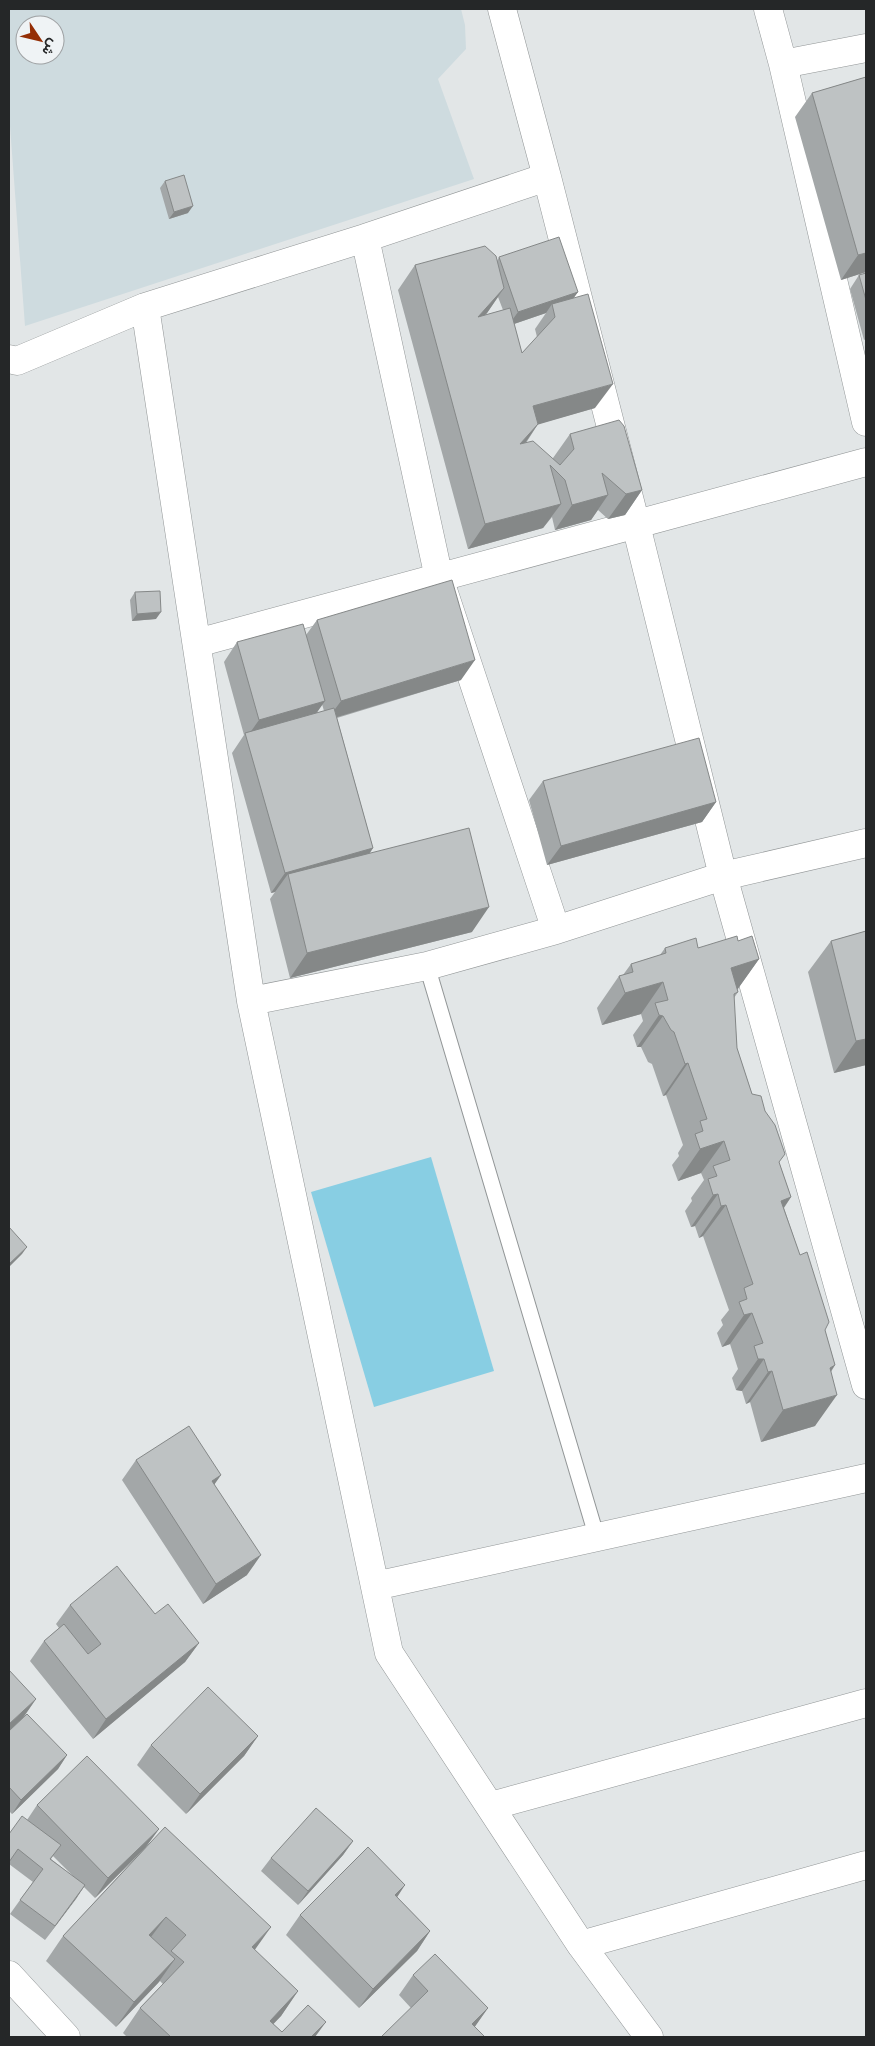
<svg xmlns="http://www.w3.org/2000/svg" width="875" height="2046" font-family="'Golos Text',Vazirmatn,sans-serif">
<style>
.built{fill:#cedbdf;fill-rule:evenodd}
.green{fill:#88cee3}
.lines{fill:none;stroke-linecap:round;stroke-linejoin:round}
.lane-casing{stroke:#929697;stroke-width:17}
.street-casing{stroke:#929697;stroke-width:29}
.lane{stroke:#fff;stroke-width:15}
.street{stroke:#fff;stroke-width:28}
.wall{fill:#a3a7a8;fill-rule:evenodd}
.shaded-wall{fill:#858888}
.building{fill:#bec2c3;stroke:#858888}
</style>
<rect width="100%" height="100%" fill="#e2e6e7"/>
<path class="built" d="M9 9H461L465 25 466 49 438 79 474 179 25 326 9 113ZM25 25H55V55H25Z"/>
<path class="green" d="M431 1157 494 1371 374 1407 311 1192Z"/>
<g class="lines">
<g class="lane-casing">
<path id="lane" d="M427 966 597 1538"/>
</g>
<g class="street-casing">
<path id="street" d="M768 9 783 64 866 422
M783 64 866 48
M547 177 636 525 723 876 866 1385
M365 238 547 177 502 9
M145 307 251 1001 389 1653 581 1945 649 2037
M9 359 17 361 145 307 365 238 439 578 556 930
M197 643 866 462
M251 1001 427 966 556 930 723 876 866 843
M375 1586 866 1478
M491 1806 866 1703
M581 1945 866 1865
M9 1975 66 2037"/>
</g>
<use href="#lane" class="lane"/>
<use href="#street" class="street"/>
</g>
<path class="wall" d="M866 77V272L841 280 795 117 812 93Z
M165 181 188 213 169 219 160 188Z
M499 257 578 292 573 298 595 408 538 424 526 443 553 459V458L570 434 642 490 625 515 608 519 598 510 591 520 555 530 552 517 543 528 468 549 398 290 415 265 497 261ZM498 297 503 310 485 315 487 313ZM546 313 535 329 537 337 522 353 514 324Z
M866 273V339L864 340 850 289 859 275Z
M135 592 156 619 132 621 130 600Z
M317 620 461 680 337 718 373 848 370 853 472 932 290 978 270 899 275 892 271 893 232 753 244 735 224 662 237 642 306 635ZM322 704 324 711 316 713Z
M543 781 716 802 702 822 547 865 529 800Z
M866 931V1065L834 1073 808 972 831 941Z
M738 941 759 959 737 990 738 992 734 998 737 1048 752 1094 765 1111 779 1162 791 1197 784 1208 825 1330 835 1365 831 1372 815 1426 761 1442 750 1402 746 1404 742 1391 736 1390 732 1378 738 1369 730 1344 722 1347 717 1333 723 1325 721 1320 729 1310 703 1236 699 1238 695 1226 691 1227 685 1211 692 1201 691 1198 704 1180 701 1173 678 1181 672 1165 679 1156 678 1153 683 1145 666 1095 663 1096 652 1064 648 1062 641 1047H637L633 1035 643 1021 641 1014 602 1025 597 1008 619 976 623 975 631 964 660 955 665 948H698Z
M136 1460 221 1475 214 1484 247 1575 203 1604 122 1480Z
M70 1605 155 1614 199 1643 185 1662 93 1739 30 1661 44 1641 59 1628 56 1624Z
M36 1699 23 1718 67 1755 58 1769 12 1814 9 1811V1731Z
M258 1736 244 1756 186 1814 137 1765 151 1745Z
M37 1805 159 1829 146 1847 298 1991 281 2016 273 2024 282 2032 315 2037H127L123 2033 140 2008 163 1984 160 1981 116 2027 46 1961 63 1936 142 1851 95 1898 84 1887 45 1940 10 1914 33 1882 9 1864V1834L27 1820ZM53 1856 74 1877 51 1859Z
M353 1841 343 1855 298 1905 261 1871 271 1858Z
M397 1897 430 1931 417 1951 359 2008 286 1935 300 1915Z
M413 1975 488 2008 474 2027 411 2008 399 1995Z"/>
<path class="shaded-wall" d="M193 206 188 213 169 219 174 212Z
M866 253V272L841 280 858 255Z
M504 288 487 313 461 341 478 317Z
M578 292 568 306 552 304 546 313 508 326 518 312Z
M613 384 595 408 516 431 533 406Z
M538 424 521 449 520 444Z
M642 490 625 515 608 519 626 494Z
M608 495 591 520 555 530 572 505Z
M561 504 543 528 468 549 485 524Z
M161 612 156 619 132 621 137 614Z
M475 660 461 680 327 720 341 701Z
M325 701 311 721 247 737 259 720Z
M716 802 702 822 547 865 561 846Z
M373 848 359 868 288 874 275 892 271 893 285 873Z
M489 907 472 932 290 978 307 953Z
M759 959 737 990 731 968Z
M663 982 641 1014 602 1025 625 993Z
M659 1015 663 1016 641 1047H637Z
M866 1039V1065L834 1073 856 1041Z
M688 1063 666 1095 663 1096 685 1064Z
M724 1141 701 1173 678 1181 700 1149Z
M718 1194 695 1226 691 1227 713 1195Z
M791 1197 769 1229 781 1201Z
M726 1205 703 1236 699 1238 721 1206Z
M27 1247 22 1254 9 1267V1264Z
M752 1313 730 1344 722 1347 744 1315Z
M758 1359H764L742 1391 736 1390Z
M835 1365 813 1397 830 1368Z
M772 1371 750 1402 746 1404 768 1372Z
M837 1395 815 1426 761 1442 783 1410Z
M221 1475 207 1495 212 1481Z
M261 1555 247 1575 203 1604 216 1584Z
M199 1643 185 1662 93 1739 106 1719Z
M36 1699 22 1719 9 1731V1724Z
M258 1736 244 1756 186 1814 200 1794Z
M67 1755 58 1769 12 1814 21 1800Z
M159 1829 145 1848 95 1898 108 1878Z
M353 1841 343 1855 298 1905 308 1891Z
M85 1885 76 1899 45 1940 55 1926Z
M405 1885 392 1905 395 1895Z
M166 1917 148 1941 149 1935Z
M271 1927 254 1951 252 1947Z
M430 1931 417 1951 359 2008 373 1989Z
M175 1959 158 1983 116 2027 134 2002Z
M298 1991 281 2016 261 2037 270 2021Z
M488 2008 474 2028 472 2024Z
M326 2022 315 2037H311Z"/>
<path class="building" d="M866 77V253L858 255 812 93Z
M184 175 193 206 174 212 165 181Z
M559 237 578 292 518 312 499 257Z
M485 246 496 256 504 288 478 317 510 308 522 353 555 317 552 304 588 294 613 384 533 406 538 424 520 444 533 441 560 465 574 449 570 434 619 420 624 426 642 490 626 494 602 473 608 495 572 505 565 480 550 465 561 504 485 524 415 265Z
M866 273V300L859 275Z
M452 580 475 660 341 701 317 620Z
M160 591 161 612 137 614 135 592Z
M303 624 325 701 259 720 237 642Z
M334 708 373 848 285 873 245 733Z
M699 738 716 802 561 846 543 781Z
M469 828 489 907 307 953 288 874Z
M866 931V1039L856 1041 831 941Z
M737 936 738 941 752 936 759 959 731 968 738 992 734 994 737 1048 752 1094 761 1096 765 1111 775 1125 785 1154 779 1162 791 1197 781 1201 800 1255 807 1252 829 1322 825 1330 835 1365 830 1368 837 1395 783 1410 772 1371 768 1372 764 1359H758L754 1346 763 1343 752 1313 744 1315 739 1302 747 1299 744 1288 753 1284 726 1205 721 1206 718 1194 713 1195 708 1179 717 1176 713 1166 730 1160 724 1141 700 1149 695 1134 703 1131 700 1121 707 1119 688 1063 685 1064 674 1032 671 1030 663 1016 659 1015 655 1003 668 1000 663 982 625 993 619 976 633 972 631 964 666 953 665 948 696 938 698 948Z
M9 1227 27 1247 9 1264Z
M189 1426 221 1475 212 1481 261 1555 216 1584 136 1460Z
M117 1566 155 1614 168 1604 199 1643 106 1719 44 1641 64 1624 88 1654 101 1644 70 1605Z
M9 1670 36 1699 9 1724Z
M208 1687 258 1736 200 1794 151 1745Z
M27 1714 67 1755 21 1800 9 1787V1731Z
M87 1756 159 1829 108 1878 37 1805Z
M316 1808 353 1841 308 1891 271 1858Z
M22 1816 61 1845 50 1859 85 1885 55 1926 20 1900 43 1869 18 1849 9 1862V1834Z
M165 1827 271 1927 252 1947 298 1991 270 2021 282 2032 308 2005 326 2022 311 2037H171L140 2008 184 1962 171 1951 186 1935 166 1917 149 1935 175 1959 134 2002 63 1936Z
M368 1847 405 1885 395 1895 430 1931 373 1989 300 1915Z
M435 1954 488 2008 472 2024 485 2037H381L428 1991 413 1975Z"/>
<rect width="875" height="2046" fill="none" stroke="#252728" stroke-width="20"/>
<g transform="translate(40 40) rotate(125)"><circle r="24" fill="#eff3f5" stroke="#9ea1a3"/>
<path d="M0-4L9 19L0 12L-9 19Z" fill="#942e05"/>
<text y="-8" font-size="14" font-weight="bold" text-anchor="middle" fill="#252728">ش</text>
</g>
</svg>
